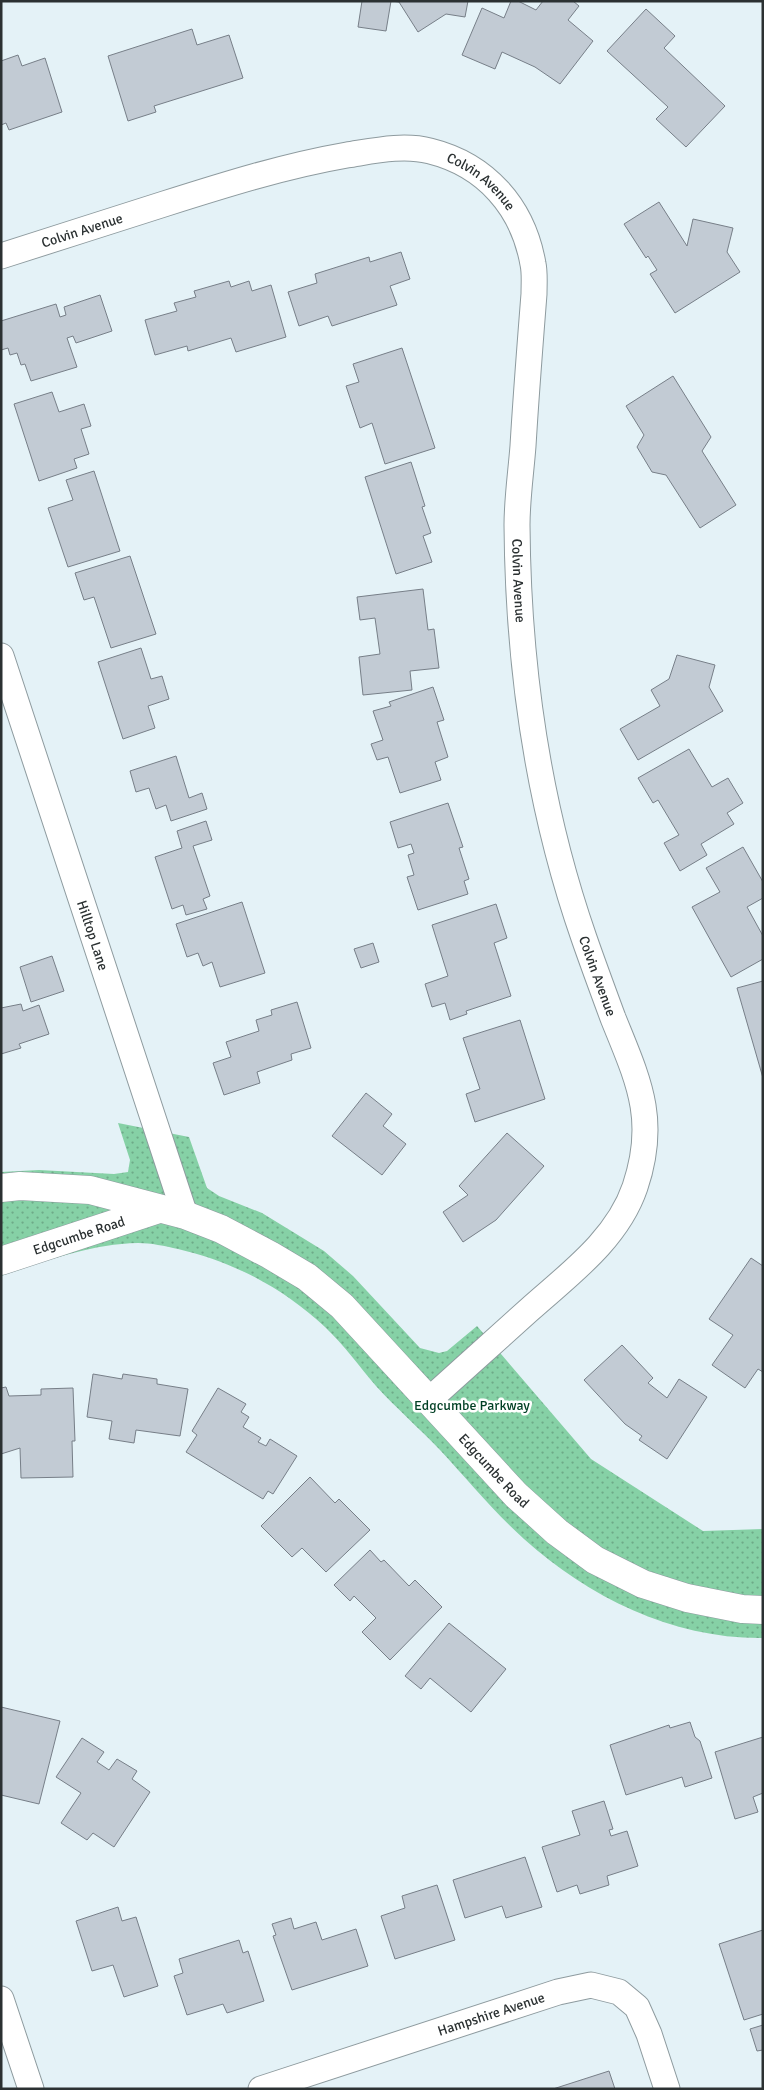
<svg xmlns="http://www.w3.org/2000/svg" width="764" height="2090" font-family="Signika,sans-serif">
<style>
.park{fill:url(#park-dots)}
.building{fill:#c2cbd4;stroke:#777f88}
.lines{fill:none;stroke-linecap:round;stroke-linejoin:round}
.minor-casing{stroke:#8e9b9f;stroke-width:27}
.tertiary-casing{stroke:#8e9b9f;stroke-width:29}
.minor{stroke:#fff;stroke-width:25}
.tertiary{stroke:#fff;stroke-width:28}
.labels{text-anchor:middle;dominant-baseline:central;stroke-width:5;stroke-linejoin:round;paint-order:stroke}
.street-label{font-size:14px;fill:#2b3132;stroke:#fff}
.park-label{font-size:14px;fill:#003f24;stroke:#fff}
</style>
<defs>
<pattern id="park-dots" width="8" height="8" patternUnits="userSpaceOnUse" patternTransform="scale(1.25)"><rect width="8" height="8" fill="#86d1a6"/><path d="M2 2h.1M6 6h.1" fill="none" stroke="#6eaa88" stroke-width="1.8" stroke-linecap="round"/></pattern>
</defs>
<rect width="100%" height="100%" fill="#e4f2f7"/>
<path class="park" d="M118 1123 189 1137 207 1188 219 1196 262 1213 324 1251 353 1276 420 1348 439 1353 447 1351 477 1326 591 1459 703 1531 763 1529V1638C673 1639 590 1598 524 1539 494 1512 468 1480 440 1450 419 1428 396 1408 376 1386 359 1366 344 1345 325 1327 283 1288 234 1262 178 1249 165 1246 151 1243 138 1243 90 1244 46 1261 1 1276V1172L39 1170 114 1174 128 1172 130 1160Z"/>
<path class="building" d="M362 1H468L465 17 446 14 418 32 399 2 391 1 386 31 358 27Z
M511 1H518L536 10 543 1H573L579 6 568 20 593 41 560 84 535 67 502 52 495 69 462 55 482 8 504 18Z
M646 9 675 36 664 48 725 106 686 147 656 119 668 107 607 51Z
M192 29 197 45 229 35 243 78 154 106 156 112 128 121 108 56Z
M18 55 22 66 45 58 62 112 9 130 6 123 1 125V61Z
M659 202 687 246 693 219 733 228 727 252 740 272 675 313 650 274 657 270 648 256 646 258 624 224Z
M401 252 410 279 390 286 397 305 332 326 328 316 299 326 288 292 317 283 315 274 369 257 370 262Z
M229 281 231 287 249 281 252 291 271 285 286 337 236 352 231 338 188 351 187 346 155 355 145 320 177 311 174 303 196 297 194 291Z
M100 295 112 331 76 343 73 336 67 338 77 367 31 381 25 364 21 365 17 353 10 355 8 348 1 350V321L56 304 60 317 66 315 64 307Z
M402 348 435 448 385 464 372 423 360 428 346 386 359 382 353 364Z
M673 376 711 437 702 451 736 505 700 528 666 475 652 472 637 447 644 435 626 406Z
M52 392 59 412 84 404 91 426 81 429 89 454 74 459 77 468 39 481 14 404Z
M411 462 425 506 422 507 431 533 423 536 432 562 396 574 365 477Z
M94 471 120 551 68 567 48 508 73 500 66 480Z
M130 556 156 634 111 648 94 597 84 600 75 573Z
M423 589 428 630 434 629 439 668 410 671 412 690 363 695 359 657 380 654 375 618 360 620 357 597Z
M141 648 151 679 162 676 169 699 148 706 155 728 123 739 98 662Z
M677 655 715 665 709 687 723 711 638 760 620 729 660 706 651 690 669 679Z
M433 687 444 720 437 722 448 757 435 762 441 780 400 793 388 757 377 760 371 744 383 740 373 711 391 706 389 702Z
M689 749 712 787 728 778 743 803 727 813 734 824 701 844 707 855 680 871 664 843 679 835 658 800 653 803 638 778Z
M176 756 189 798 202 793 207 809 171 821 166 805 156 809 149 788 136 792 130 771Z
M448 803 463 847 459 848 469 879 464 881 468 894 418 910 407 877 414 875 408 855 414 853 411 844 398 848 390 822Z
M206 821 212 840 193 846 210 896 203 899 207 909 186 915 183 905 172 909 155 857 182 848 177 831Z
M743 847 763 882V898L747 907 763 936V959L731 977 692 907 720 892 706 868Z
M242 902 265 973 220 987 212 962 203 966 198 953 187 957 176 924Z
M496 904 507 938 494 943 511 996 466 1011 467 1014 450 1020 445 1003 432 1007 425 984 448 976 432 925Z
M373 943 379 962 361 968 354 949Z
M52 956 64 991 31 1002 20 967Z
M763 981V1078L737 988Z
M297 1002 311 1048 291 1054 292 1060 257 1072 260 1083 224 1095 213 1063 231 1057 226 1042 259 1031 256 1020 272 1015 271 1010Z
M21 1004 23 1011 39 1005 49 1034 19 1044 21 1048 1 1054V1008Z
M520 1020 545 1099 475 1122 466 1094 480 1089 463 1038Z
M366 1093 392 1114 383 1126 406 1144 382 1175 332 1136Z
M507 1133 544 1166 496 1220 463 1242 443 1212 468 1195 459 1186Z
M751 1258 763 1266V1372L758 1369 745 1388 712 1365 733 1335 709 1319Z
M622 1345 653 1378 648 1383 667 1398 679 1379 707 1397 667 1459 639 1440 642 1436 625 1424 584 1380Z
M93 1374 122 1379 123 1374 157 1379V1384L188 1389 180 1436 136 1430 134 1443 109 1439 112 1421 87 1417Z
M6 1387 9 1396 41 1395V1389L73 1388 75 1441H72L73 1477 21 1478 20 1448 1 1454V1388Z
M218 1388 246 1404 241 1412 249 1417 243 1427 261 1438 258 1442 266 1446 270 1439 297 1456 273 1494 268 1491 263 1499 186 1452 197 1435 192 1431Z
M310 1477 335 1503 339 1499 370 1530 326 1572 302 1548 292 1557 261 1526Z
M370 1550 381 1562 384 1560 409 1586 415 1580 442 1607 390 1660 362 1632 376 1618 354 1596 350 1601 334 1585Z
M449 1623 506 1669 471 1712 430 1678 421 1689 405 1676Z
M1 1707 60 1721 39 1804 1 1795Z
M690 1722 695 1737 700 1741 712 1778 685 1787 682 1777 626 1795 610 1745 669 1725 670 1728Z
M763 1737V1793L753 1797 758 1812 735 1819 715 1752Z
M82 1738 104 1752 97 1762 109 1770 117 1759 137 1771 132 1779 150 1792 114 1847 93 1833 87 1840 61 1823 81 1793 56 1777Z
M604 1801 613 1829 609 1830 611 1836 627 1831 638 1866 607 1876 609 1885 580 1894 577 1885 557 1892 542 1847 580 1835 572 1811Z
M525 1857 542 1907 506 1918 502 1906 465 1918 453 1880Z
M437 1885 455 1940 395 1959 381 1916 405 1908 402 1896Z
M118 1907 122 1921 136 1917 158 1986 124 1997 113 1965 92 1971 76 1921Z
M291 1918 294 1929 316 1922 322 1940 356 1929 368 1966 292 1990 273 1936 276 1935 272 1924Z
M763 1930V2014L744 2020 719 1944Z
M239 1940 243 1953 248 1951 264 2001 227 2013 223 2004 187 2015 174 1976 183 1973 179 1959Z
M763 2025V2050L757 2051 750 2029Z
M609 2071 615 2089H553Z"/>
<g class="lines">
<g class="minor-casing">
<g id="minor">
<path id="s1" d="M1 256C55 239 110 221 164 204 224 185 284 166 347 155 373 151 403 144 430 151 486 165 523 207 533 264 535 273 534 284 534 294 530 345 526 395 523 446 521 472 517 499 517 525 518 664 538 806 584 938 593 964 603 991 613 1018 638 1080 658 1119 635 1187 617 1240 568 1275 529 1310 496 1340 462 1370 429 1400"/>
<path id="s2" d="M1 656 185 1215"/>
<path d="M1 1999 31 2089"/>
<path id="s3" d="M261 2089 558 1992 591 1985 619 1992 637 2007 649 2034 667 2089"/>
</g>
</g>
<g class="tertiary-casing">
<g id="tertiary">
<path id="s4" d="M1 1188 20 1186 90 1190 185 1215 221 1229 270 1255 307 1277 342 1306 516 1495 557 1532 595 1560 643 1584 687 1598 742 1609 763 1610"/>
<path id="s5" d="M1 1261 159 1209"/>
</g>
</g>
<use href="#minor" class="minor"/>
<use href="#tertiary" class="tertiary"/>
</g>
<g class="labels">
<g class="street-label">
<text stroke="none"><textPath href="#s1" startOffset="505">Colvin Avenue</textPath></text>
<text stroke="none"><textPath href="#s1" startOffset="85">Colvin Avenue</textPath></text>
<text stroke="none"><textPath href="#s1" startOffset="924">Colvin Avenue</textPath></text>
<text stroke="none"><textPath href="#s2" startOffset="294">Hilltop Lane</textPath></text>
<text stroke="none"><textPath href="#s1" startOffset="1329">Colvin Avenue</textPath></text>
<text stroke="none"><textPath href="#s5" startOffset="82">Edgcumbe Road</textPath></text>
<text stroke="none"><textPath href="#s4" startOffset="594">Edgcumbe Road</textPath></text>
<text stroke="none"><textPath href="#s3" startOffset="242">Hampshire Avenue</textPath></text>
</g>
<g class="park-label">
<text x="472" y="1405">Edgcumbe Parkway</text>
</g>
</g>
<rect width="764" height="2090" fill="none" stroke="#2b3132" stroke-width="5"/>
</svg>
